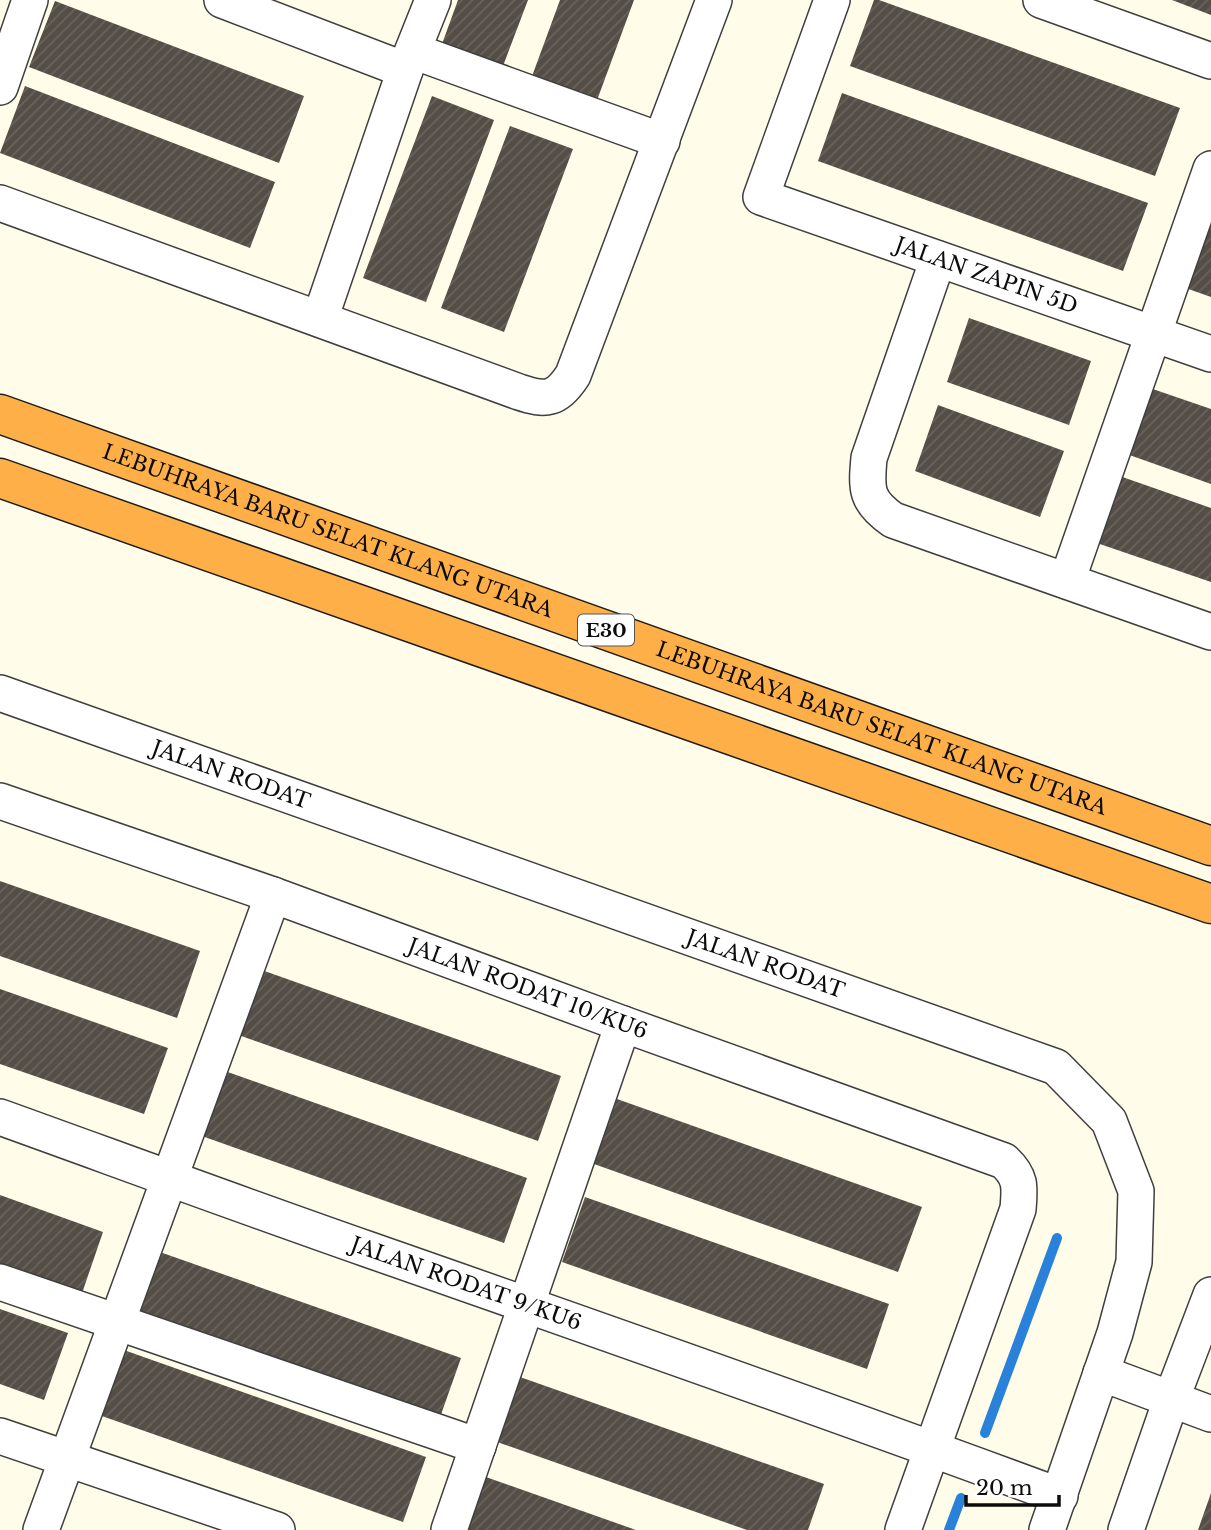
<svg xmlns="http://www.w3.org/2000/svg" width="1211" height="1530" font-family="'Libre Baskerville',serif">
<style>
.lines{fill:none;stroke-linecap:round;stroke-linejoin:round}
.stream{stroke:#2981da;stroke-width:10}
.building{fill:url(#building-hatch)}
.minor-casing{stroke:#3f3f3f;stroke-width:38}
.highway-casing{stroke:#1d1d1d;stroke-width:41}
.minor{stroke:#fff;stroke-width:35}
.highway{stroke:#ffaf48;stroke-width:38}
.labels{text-anchor:middle;dominant-baseline:central;stroke-width:7;stroke-linejoin:round;paint-order:stroke}
.shield{fill:#fff;stroke:#555;stroke-width:2}
.shield-label{font-size:19px;font-weight:bold;fill:#0c0c0c}
.street-label{font-size:21px;fill:#0c0c0c;stroke:#fff}
</style>
<defs>
<pattern id="building-hatch" width="6" height="6" patternUnits="userSpaceOnUse" patternTransform="scale(1.75)"><rect width="6" height="6" fill="#554e47"/><path d="M-1 1l2-2M0 6l6-6M5 7l2-2" fill="none" stroke="#68635d"/></pattern>
</defs>
<rect width="100%" height="100%" fill="#fffdea"/>
<g class="lines">
<path class="stream" d="M985 1433 1057 1238
M949 1530 961 1498"/>
</g>
<path class="building" d="M458 0H528L503 66 442 44Z
M560 0H634L596 103 531 79Z
M874 0H879L1180 108 1155 176 850 66Z
M1172 0H1211V15Z
M55 1 304 96 279 163 29 67Z
M25 86 275 182 250 248 0 153Z
M842 93 1148 203 1123 271 818 161Z
M432 96 494 120 426 302 363 278Z
M510 126 573 149 504 332 441 308Z
M1200 219 1211 223V297L1177 285Z
M969 318 1091 361 1069 425 947 382Z
M1144 386 1211 409V484L1121 452Z
M938 405 1064 451 1040 517 915 471Z
M1111 473 1211 508V582L1088 540Z
M0 881 200 951 177 1018 0 956Z
M256 968 561 1076 538 1141 233 1033Z
M0 989 168 1048 144 1114 0 1064Z
M222 1070 527 1178 504 1243 199 1135Z
M617 1099 922 1207 898 1272 594 1164Z
M0 1195 103 1232 80 1299 0 1271Z
M585 1197 889 1304 867 1369 562 1262Z
M157 1251 461 1358 438 1423 134 1316Z
M0 1309 68 1333 44 1400 0 1384Z
M121 1349 426 1457 403 1522 99 1415Z
M520 1377 824 1484 808 1530H747L497 1442Z
M483 1476 636 1530H465Z
M1211 1493V1530H1198Z"/>
<g class="lines">
<g class="minor-casing">
<g id="minor">
<path d="M222 0 405 70"/>
<path id="s1" d="M832 0 761 197 1211 354"/>
<path d="M1041 0 1211 61"/>
<path d="M413 51 662 141"/>
<path d="M0 87 30 0"/>
<path d="M0 203 519 392C546 401 557 400 573 375L714 0"/>
<path d="M938 259 869 458C866 490 866 501 893 520L1211 632"/>
<path d="M320 319 405 70 433 0"/>
<path d="M1067 581 1211 169"/>
<path id="s2" d="M0 693 1056 1067 1109 1121 1136 1191 1134 1262 1115 1333 1047 1530"/>
<path id="s3" d="M0 801 273 895 623 1024 1004 1161C1021 1177 1020 1186 1018 1209L903 1530"/>
<path id="s4" d="M0 1117C122 1161 244 1206 367 1249 599 1330 830 1411 1060 1496"/>
<path d="M0 1282 478 1446"/>
<path d="M1101 1373 1211 1414"/>
<path d="M0 1436 277 1530"/>
<path d="M41 1530 273 895"/>
<path d="M449 1530 623 1024"/>
<path d="M1126 1530 1171 1400 1211 1295"/>
</g>
</g>
<g class="highway-casing">
<g id="highway">
<path id="s5" d="M0 414 1211 846"/>
<path d="M0 478 1211 904"/>
</g>
</g>
<use href="#minor" class="minor"/>
<use href="#highway" class="highway"/>
</g>
<g class="labels">
<rect class="shield" x="578" y="614.5" width="56" height="31" rx="5"/>
<g class="shield-label">
<text x="606" y="630">E30</text>
</g>
<g class="street-label">
<text stroke="none"><textPath href="#s1" startOffset="448">JALAN ZAPIN 5D</textPath></text>
<text stroke="none"><textPath href="#s5" startOffset="348">LEBUHRAYA BARU SELAT KLANG UTARA</textPath></text>
<text stroke="none"><textPath href="#s5" startOffset="936">LEBUHRAYA BARU SELAT KLANG UTARA</textPath></text>
<text stroke="none"><textPath href="#s2" startOffset="245">JALAN RODAT</textPath></text>
<text stroke="none"><textPath href="#s2" startOffset="812">JALAN RODAT</textPath></text>
<text stroke="none"><textPath href="#s3" startOffset="560">JALAN RODAT 10/KU6</textPath></text>
<text stroke="none"><textPath href="#s4" startOffset="495">JALAN RODAT 9/KU6</textPath></text>
</g>
</g>
<path d="M966 1495v10h93v-10" fill="none" stroke="#0c0c0c" stroke-width="3.5"/>
<text x="976" y="1495" font-size="21" fill="#0c0c0c" stroke="#ffffff" stroke-width="5" paint-order="stroke">20 m</text>
</svg>
